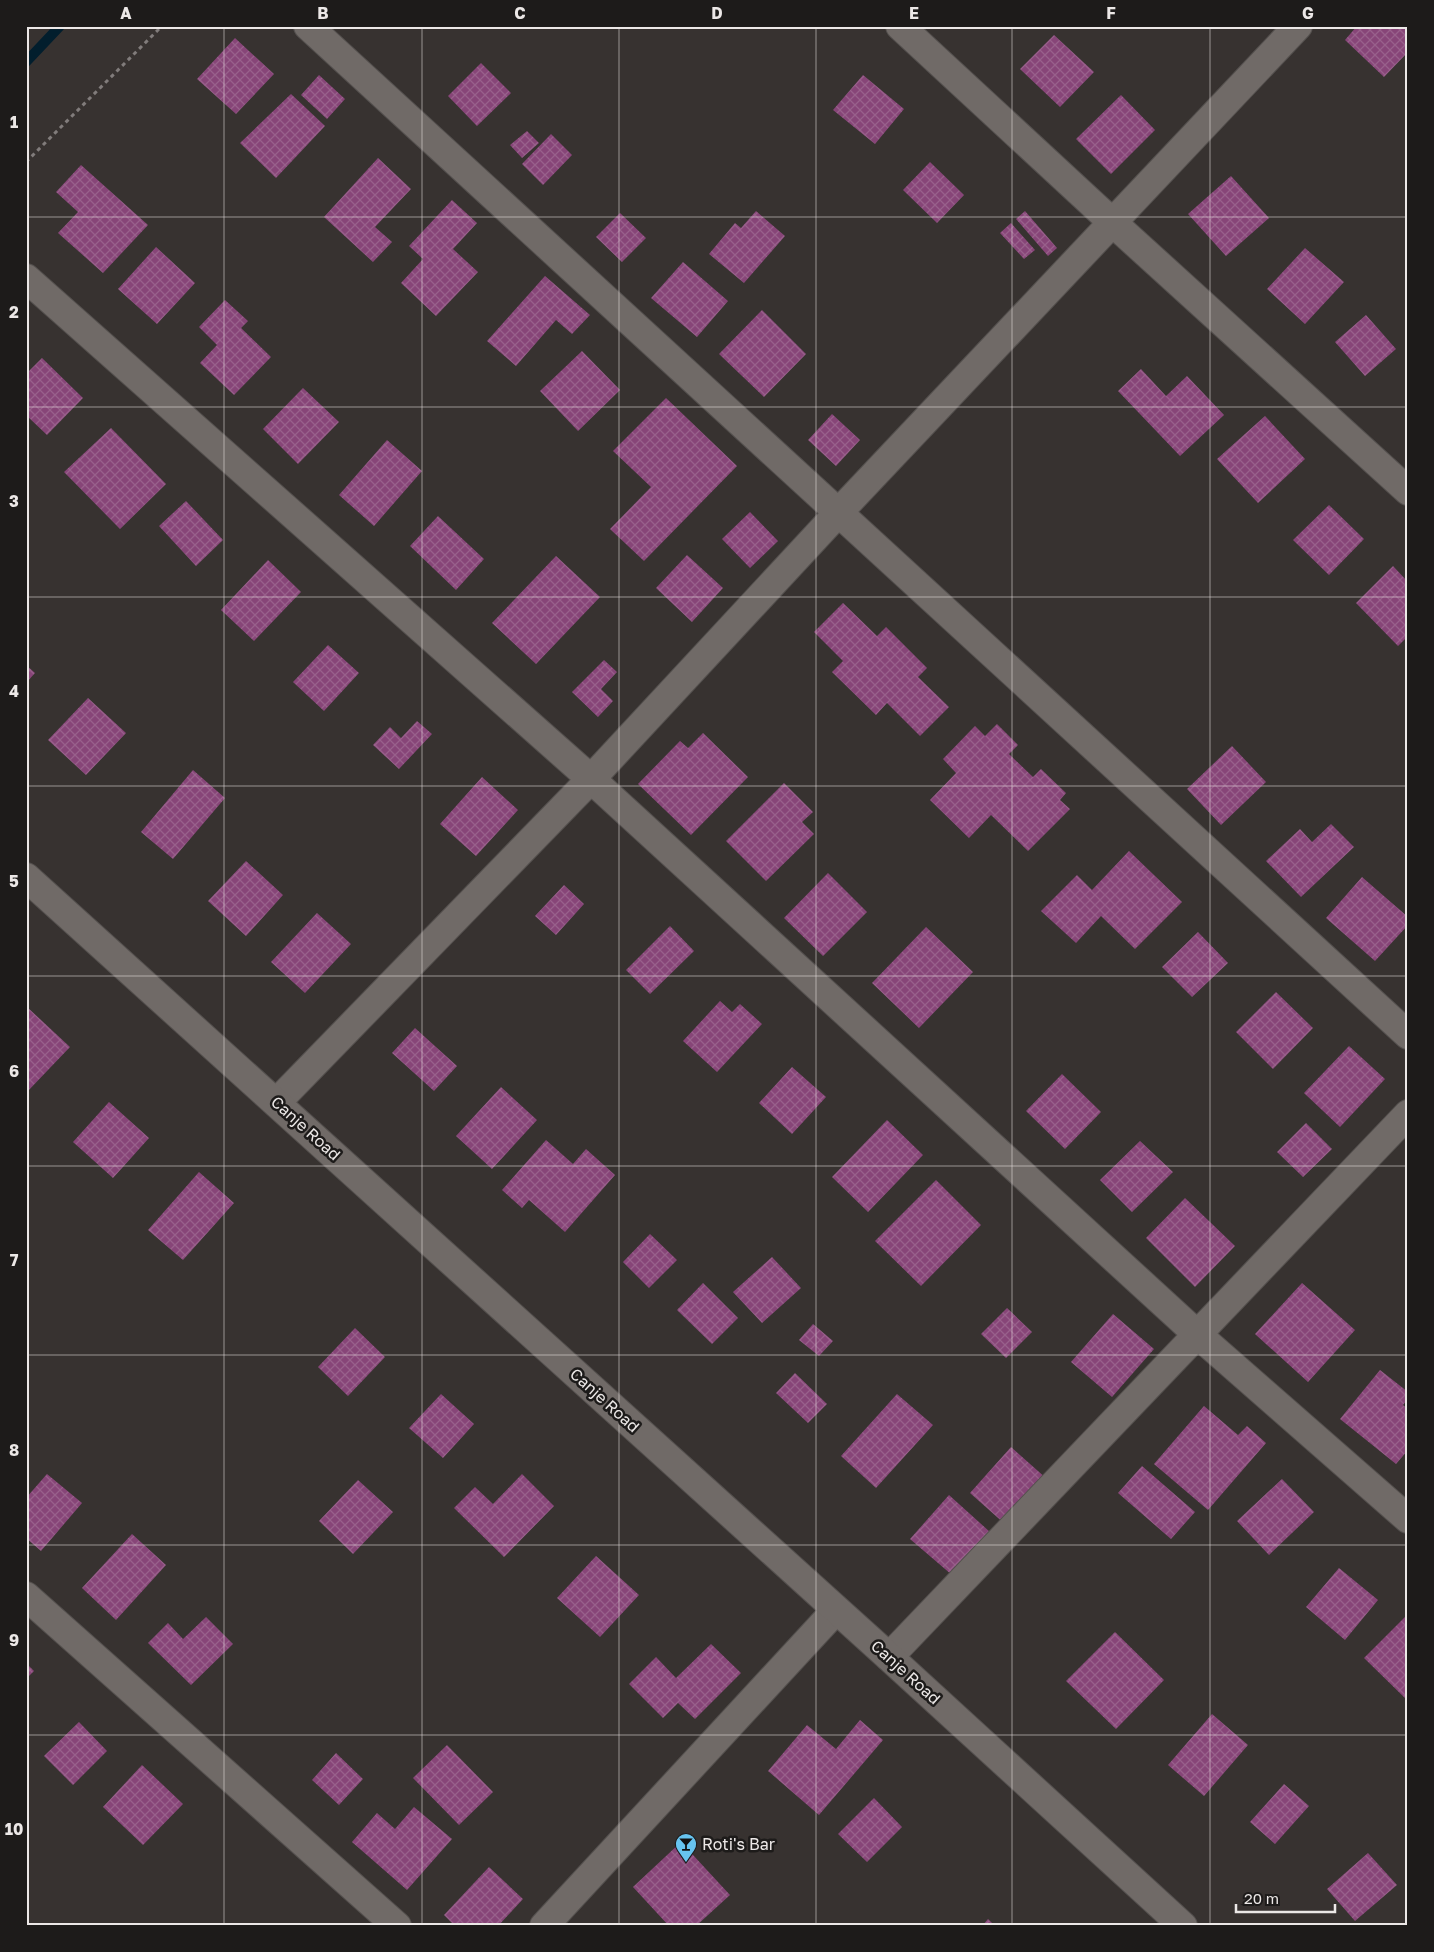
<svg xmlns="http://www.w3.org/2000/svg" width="1434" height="1952" font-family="'Golos Text',sans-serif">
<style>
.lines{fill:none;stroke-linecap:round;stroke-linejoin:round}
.stream{stroke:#021e2d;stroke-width:10}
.building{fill:url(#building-cross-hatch)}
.minor-casing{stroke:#54504e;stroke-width:30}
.tertiary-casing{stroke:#54504e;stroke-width:30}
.path{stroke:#817c7b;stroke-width:3;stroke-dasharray:4 4;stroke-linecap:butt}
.minor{stroke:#706a67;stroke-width:28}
.tertiary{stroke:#706a67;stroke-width:28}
.grid{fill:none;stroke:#ece8e7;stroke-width:1;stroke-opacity:0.55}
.labels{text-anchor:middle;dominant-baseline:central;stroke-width:5;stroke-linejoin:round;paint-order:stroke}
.street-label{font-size:16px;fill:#ece8e7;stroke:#1d1b1a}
.poi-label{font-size:16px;fill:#ece8e7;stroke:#1d1b1a;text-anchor:start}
.neatline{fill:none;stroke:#ece8e7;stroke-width:2}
.grid-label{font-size:16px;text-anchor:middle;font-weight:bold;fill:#ece8e7}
</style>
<defs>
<pattern id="building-cross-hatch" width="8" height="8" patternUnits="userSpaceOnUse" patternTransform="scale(1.25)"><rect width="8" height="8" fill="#874578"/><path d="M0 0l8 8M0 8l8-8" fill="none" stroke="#98608b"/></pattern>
</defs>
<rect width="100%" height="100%" fill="#373230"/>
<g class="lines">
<path class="stream" d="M26 62 60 26"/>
</g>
<path class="building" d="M1357 26H1403L1408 31V52L1384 77 1345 40Z
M1054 35 1094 72 1060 107 1020 69Z
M235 38 274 74 236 114 197 79Z
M481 63 511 93 477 126 448 96Z
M319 75 345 99 327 119 301 95Z
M863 75 904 109 875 144 833 110Z
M291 94 325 126 276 178 240 143Z
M1121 95 1155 130 1111 174 1076 139Z
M527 131 539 143 522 158 510 145Z
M551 134 572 155 543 185 522 164Z
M378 158 411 189 375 227 392 242 373 262 324 217Z
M930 162 964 195 937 223 903 190Z
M81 165 148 225 103 273 58 233 78 212 56 192Z
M1231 176 1269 218 1226 256 1188 214Z
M452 200 477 223 453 249 478 272 436 316 401 283 423 259 409 246Z
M756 211 785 236 744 283 709 254 735 223 741 228Z
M1025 211 1057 248 1048 256 1016 219Z
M620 213 646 238 622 262 596 237Z
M1011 223 1035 250 1024 259 1000 233Z
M156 247 195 283 157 324 118 289Z
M1305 248 1344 282 1305 324 1267 289Z
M683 262 728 301 697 337 651 298Z
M545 276 590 315 572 334 556 320 516 366 487 341Z
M225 300 248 321 241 328 271 357 234 395 200 363 217 345 199 327Z
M762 310 806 354 764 397 719 354Z
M1366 315 1396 349 1365 376 1335 342Z
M582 351 620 390 578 431 540 391Z
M42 358 83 398 47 435 26 415V374Z
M1141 369 1166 396 1187 376 1224 415 1180 456 1118 391Z
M303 388 339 422 298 464 263 429Z
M666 398 737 466 644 561 610 529 651 487 613 451Z
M832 414 860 440 836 466 808 440Z
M1265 416 1305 459 1258 503 1217 459Z
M111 428 166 484 120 529 64 472Z
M387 440 422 471 374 526 339 495Z
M186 501 223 540 196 566 159 526Z
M1329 505 1364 539 1329 575 1293 540Z
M750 512 778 541 750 568 722 539Z
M438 516 484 559 456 590 410 546Z
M687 555 723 588 692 622 656 588Z
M556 556 600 597 536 664 492 623Z
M268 560 301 592 254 641 221 610Z
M1393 566 1408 582V636L1398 646 1356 603Z
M843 603 877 636 886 627 927 668 918 677 949 707 920 736 887 703 876 715 832 672 843 661 814 632Z
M328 645 359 673 324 711 293 682Z
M604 660 617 672 601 689 613 701 598 717 572 692Z
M26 665 35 673 26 683Z
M88 698 126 733 86 775 48 740Z
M417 721 432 734 399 769 373 745 390 727 401 738Z
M997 724 1018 745 1009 754 1033 777 1041 769 1066 793 1060 800 1070 809 1028 851 991 815 969 838 930 800 956 773 943 759 975 726 985 736Z
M703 733 748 777 691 835 638 784 680 741 688 748Z
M1232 746 1266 782 1221 825 1187 789Z
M193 770 225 798 173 859 141 832Z
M482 777 518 810 476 856 440 824Z
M784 783 813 812 802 822 814 834 766 881 726 841Z
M1331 824 1354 847 1301 897 1266 861 1300 829 1312 842Z
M1129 851 1182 902 1135 949 1101 916 1076 943 1041 911 1077 875 1092 890Z
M246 861 283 895 246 936 208 901Z
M828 873 867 912 823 956 784 918Z
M1362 877 1408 917V925L1375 961 1326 918Z
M564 885 584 904 556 935 535 916Z
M317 913 351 944 305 993 271 962Z
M670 926 694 951 650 994 626 970Z
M926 927 973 972 919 1028 872 983Z
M1198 932 1228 963 1192 997 1162 967Z
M1276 992 1313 1028 1273 1069 1236 1032Z
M720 1001 732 1012 740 1004 762 1024 717 1072 683 1041Z
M26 1006 70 1047 26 1093Z
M415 1028 457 1066 434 1091 392 1053Z
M1349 1046 1385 1079 1340 1127 1304 1093Z
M792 1067 826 1097 792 1134 759 1103Z
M1062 1074 1101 1112 1065 1149 1026 1111Z
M501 1087 537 1120 492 1169 456 1136Z
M109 1102 149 1138 113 1178 73 1142Z
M887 1120 923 1155 868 1212 832 1177Z
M1306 1123 1332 1149 1303 1177 1277 1152Z
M546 1140 573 1164 586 1149 615 1175 565 1232 529 1200 522 1208 502 1190Z
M1140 1141 1173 1172 1132 1212 1100 1180Z
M199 1172 234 1203 183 1260 148 1230Z
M936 1180 981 1225 921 1286 875 1241Z
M1185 1198 1235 1246 1195 1287 1146 1238Z
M650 1234 677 1260 649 1288 623 1262Z
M772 1257 801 1288 762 1323 733 1292Z
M703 1283 738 1318 712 1344 677 1310Z
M1302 1283 1355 1330 1308 1382 1255 1334Z
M1007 1308 1032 1332 1006 1358 981 1334Z
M1113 1314 1154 1349 1112 1397 1071 1362Z
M813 1324 833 1341 819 1356 799 1340Z
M355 1328 385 1357 348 1396 318 1367Z
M1380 1370 1408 1392V1399L1403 1405 1408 1409V1450L1396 1464 1340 1419Z
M795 1373 827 1404 808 1423 776 1393Z
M441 1394 474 1424 443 1458 409 1428Z
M897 1394 933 1425 876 1488 841 1456Z
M1204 1406 1238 1435 1247 1426 1266 1443 1208 1510 1154 1464Z
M1011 1447 1047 1479 1006 1525 970 1493Z
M1142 1466 1195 1512 1171 1539 1118 1493Z
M47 1474 82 1503 41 1551 26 1538V1498Z
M522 1474 554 1506 504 1557 454 1508 475 1487 493 1504Z
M1282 1479 1314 1512 1269 1555 1237 1521Z
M358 1480 393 1512 353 1554 319 1521Z
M949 1495 990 1532 952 1575 910 1539Z
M132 1534 166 1565 116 1620 82 1588Z
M596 1556 639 1595 600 1637 557 1598Z
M1339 1568 1378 1600 1345 1640 1306 1607Z
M1408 1614V1701L1364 1658Z
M206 1617 233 1644 191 1685 148 1643 168 1623 183 1639Z
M1115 1632 1164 1680 1116 1729 1066 1681Z
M711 1644 741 1673 695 1719 678 1703 663 1718 629 1684 656 1657 676 1678Z
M26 1663 34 1671 26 1679Z
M1212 1714 1248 1745 1204 1796 1168 1765Z
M860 1720 883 1740 819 1815 768 1771 807 1725 836 1749Z
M79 1722 107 1751 73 1785 44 1756Z
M447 1745 493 1792 459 1825 413 1778Z
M336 1753 363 1779 339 1805 312 1780Z
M142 1765 183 1804 143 1845 103 1807Z
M1284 1784 1309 1806 1275 1844 1250 1822Z
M874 1798 902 1827 867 1862 838 1834Z
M414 1807 452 1839 407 1890 352 1842 377 1813 395 1829Z
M681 1842 730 1895 696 1926H669L633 1887Z
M1368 1853 1397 1885 1355 1921 1327 1889Z
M489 1867 523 1899 498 1926H455L444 1915Z
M988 1919 995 1926H982Z"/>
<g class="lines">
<g class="minor-casing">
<path id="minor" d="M308 26 1408 1035
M900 26 1112 222 1408 491
M26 278 591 779 1198 1335 1408 1519
M277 1102 591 779 838 513 1298 26
M26 1596 397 1926
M889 1657 1408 1114
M544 1926 836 1610"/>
</g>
<g class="tertiary-casing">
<path id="tertiary" d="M26 877 889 1657 1183 1926"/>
</g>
<path class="path" d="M26 162 162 26"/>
<use href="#minor" class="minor"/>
<use href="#tertiary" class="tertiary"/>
</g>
<path class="grid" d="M224 26V1926M422 26V1926M619 26V1926M816 26V1926M1012 26V1926M1210 26V1926M26 217H1408M26 407H1408M26 597H1408M26 786H1408M26 976H1408M26 1166H1408M26 1355H1408M26 1545H1408M26 1735H1408"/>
<defs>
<g id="bar-pin" transform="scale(1.125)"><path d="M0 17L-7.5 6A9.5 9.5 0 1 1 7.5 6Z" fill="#67c4f0" stroke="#1d1b1a"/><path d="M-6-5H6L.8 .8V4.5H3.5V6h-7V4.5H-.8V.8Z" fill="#111"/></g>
</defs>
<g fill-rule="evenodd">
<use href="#bar-pin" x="686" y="1844"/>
</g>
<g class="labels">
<g class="street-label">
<text transform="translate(306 1128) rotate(42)">Canje Road</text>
<text transform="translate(605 1400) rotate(42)">Canje Road</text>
<text transform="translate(906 1672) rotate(42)">Canje Road</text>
</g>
<g class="poi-label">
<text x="702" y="1844">Roti's Bar</text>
</g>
</g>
<rect width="1434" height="1952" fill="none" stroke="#1d1b1a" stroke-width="55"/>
<path d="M1236 1904v8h99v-8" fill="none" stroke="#ece8e7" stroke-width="2.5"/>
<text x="1244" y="1904" font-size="15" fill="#ece8e7" stroke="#1d1b1a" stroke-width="4" paint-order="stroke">20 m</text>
<rect x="28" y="28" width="1378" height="1896" class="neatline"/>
<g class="grid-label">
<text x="126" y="19">A</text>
<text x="323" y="19">B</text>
<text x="520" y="19">C</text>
<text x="717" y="19">D</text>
<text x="914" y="19">E</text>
<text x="1111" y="19">F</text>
<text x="1308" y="19">G</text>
<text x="14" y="128">1</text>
<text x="14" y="318">2</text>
<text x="14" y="507">3</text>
<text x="14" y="697">4</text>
<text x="14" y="887">5</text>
<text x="14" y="1077">6</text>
<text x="14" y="1266">7</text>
<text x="14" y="1456">8</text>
<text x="14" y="1646">9</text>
<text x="14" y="1835">10</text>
</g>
</svg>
